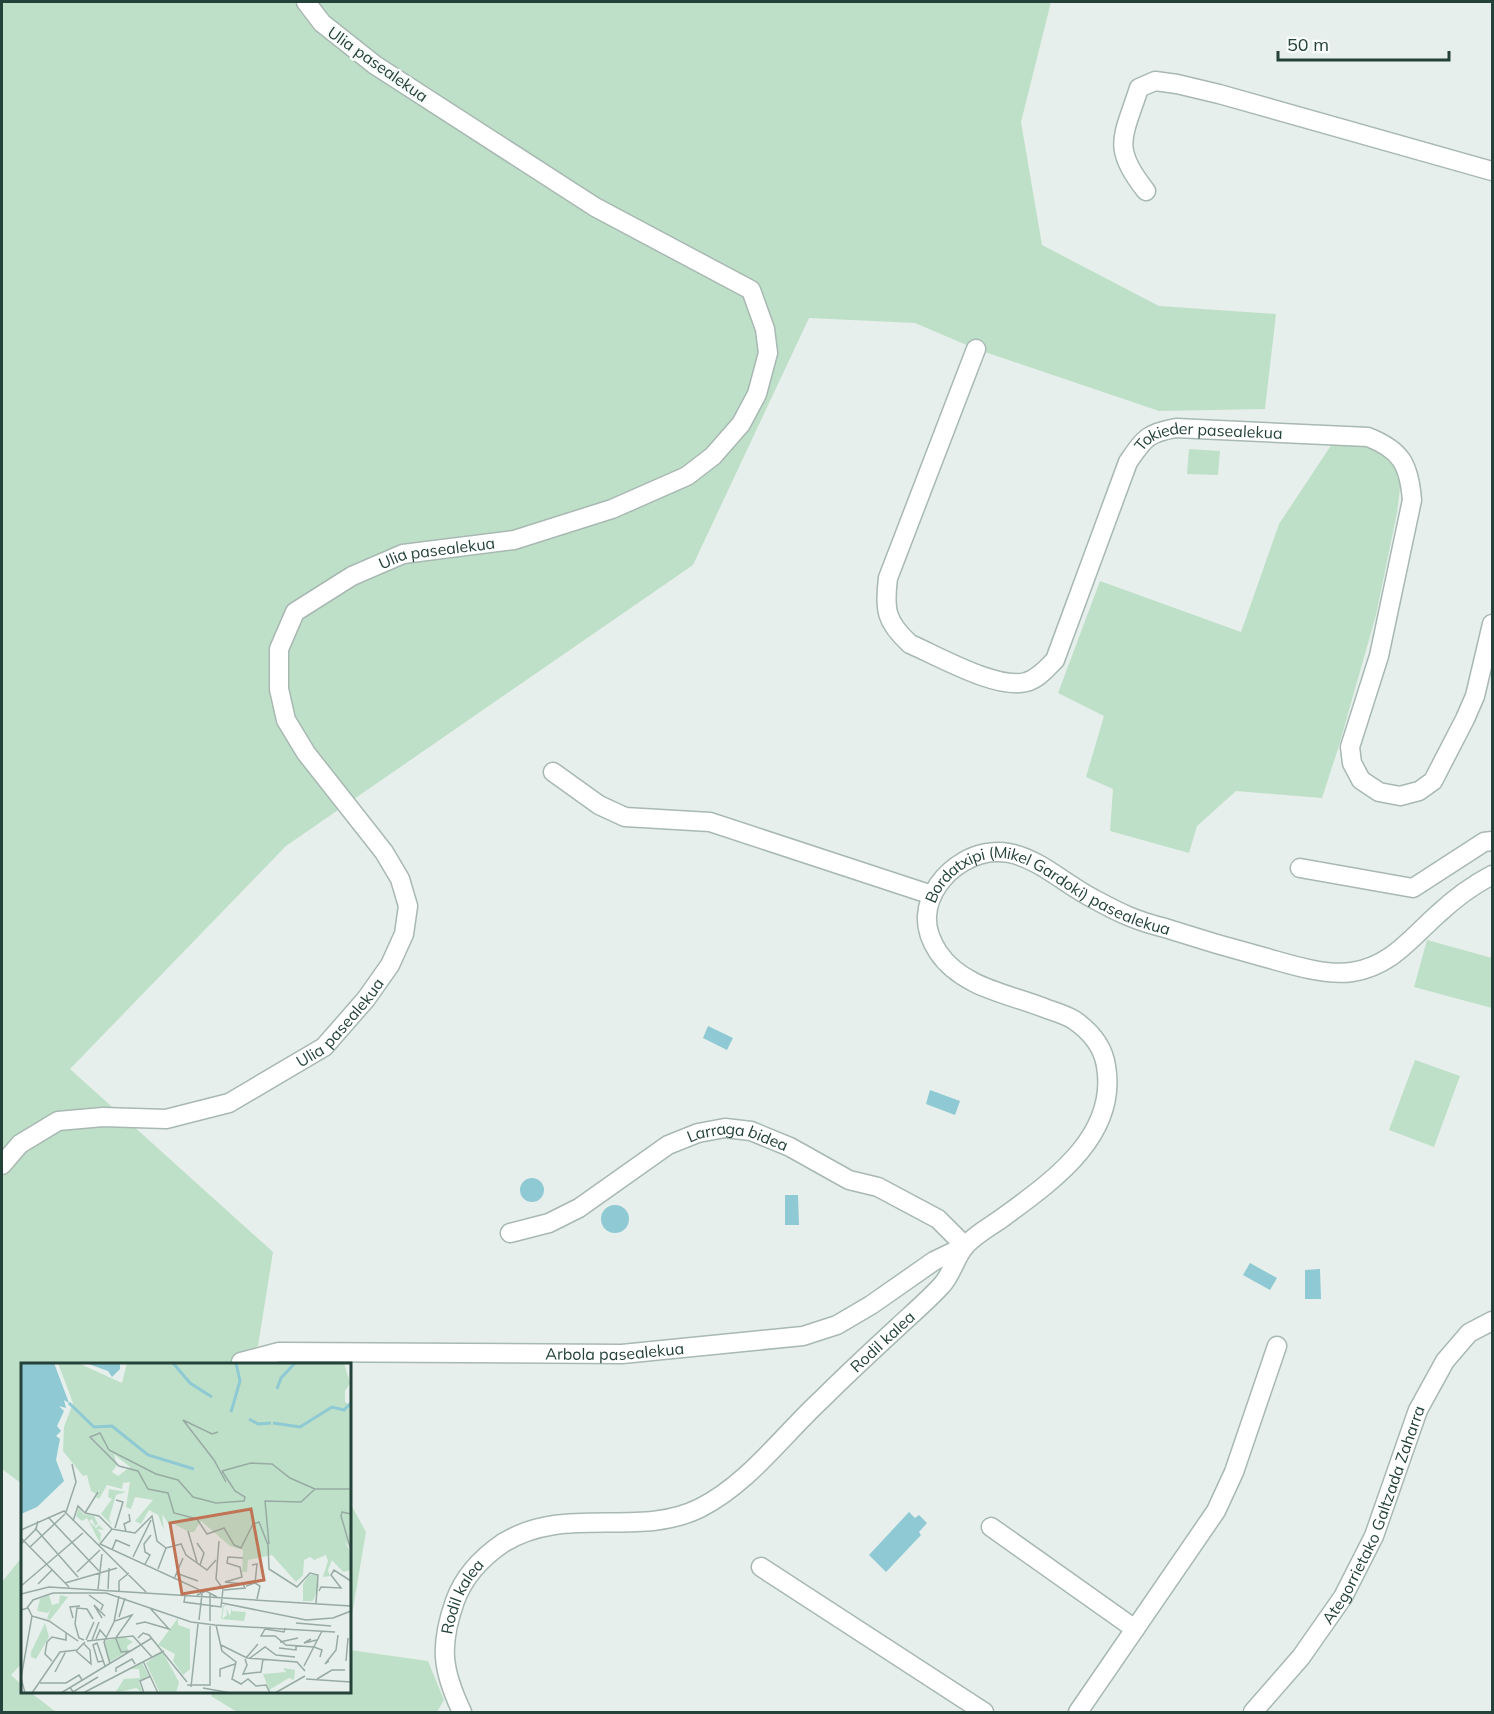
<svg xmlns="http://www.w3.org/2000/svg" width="1494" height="1714" font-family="Mulish,sans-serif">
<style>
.green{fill:#bfe0c8}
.water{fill:#8ec9d4}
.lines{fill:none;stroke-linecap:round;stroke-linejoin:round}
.minor-casing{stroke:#a8b8b2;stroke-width:21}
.minor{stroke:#fff;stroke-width:18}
.labels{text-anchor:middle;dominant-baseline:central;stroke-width:5;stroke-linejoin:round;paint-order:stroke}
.street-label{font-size:16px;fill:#24423a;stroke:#f7fbf9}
.inset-river{fill:none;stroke:#8ec9d4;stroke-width:3}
.inset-road{fill:none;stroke:#98aaa4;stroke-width:1.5}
.view{fill:#c07456;fill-opacity:0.15;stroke:#c07456;stroke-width:3}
.inset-edge{fill:none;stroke:#24423a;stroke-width:3}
</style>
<rect width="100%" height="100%" fill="#e6efeb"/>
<path class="green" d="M2 2H1051L1021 122 1042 245 1159 306 1276 314 1265 409 1159 411 976 349 915 323 809 318 693 565 286 846 70 1069 273 1252 258 1346 228 1364H22V1484L2 1469Z
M1332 444H1368L1391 457 1401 480 1397 513 1376 615 1338 749 1322 798 1236 791 1197 826 1189 853 1110 831 1113 789 1086 777 1104 716 1058 693 1100 581 1241 632 1279 524Z
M1189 449 1220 451 1218 475 1187 474Z
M1427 940 1492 958V1008L1414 987Z
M1415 1060 1460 1076 1434 1147 1389 1130Z
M350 1503 366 1532 350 1626Z
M22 1557V1663L11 1675 22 1685V1692H30L56 1712H2V1582Z
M350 1650 428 1661 444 1700 437 1712H237L211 1696 214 1692H350Z"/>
<path class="water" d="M708 1026 733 1038 727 1050 703 1038Z
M930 1090 960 1101 955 1115 926 1104Z
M520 1190a12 12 0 1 1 24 0a12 12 0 1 1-24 0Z
M785 1195H798L799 1225H785Z
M601 1219a14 14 0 1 1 28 0a14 14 0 1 1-28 0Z
M1250 1263 1277 1278 1270 1290 1243 1275Z
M1320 1269 1321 1299H1305V1270Z
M909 1512 915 1518 919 1515 927 1523 919 1532 921 1535 886 1572 869 1555Z"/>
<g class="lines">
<g class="minor-casing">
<g id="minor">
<path d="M1146 191C1111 147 1123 138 1139 88L1155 81 1177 84 1219 94 1492 171"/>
<path id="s1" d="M976 349 888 578C884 610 886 622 910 644 938 656 997 690 1026 682 1038 679 1047 668 1055 660L1128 462C1144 439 1147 433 1176 428L1368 437C1401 450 1409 464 1412 500L1379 656 1350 747 1352 763 1361 780 1379 792 1400 796 1419 791 1433 781 1465 719 1475 696 1492 624"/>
<path d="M553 772 599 805 625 817 710 822 932 895"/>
<path d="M1300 868 1413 888 1484 842 1492 841"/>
<path id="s2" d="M2 1165 20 1144 58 1121 103 1117 166 1119 229 1103 324 1047 366 999 390 965 404 934 408 906 400 879 384 852 306 753 286 720 279 689V649L295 612 352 576 403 554 514 540 612 509 687 476 713 456 741 424 757 394 768 353 765 329 751 290 595 207 375 65 322 23 306 2"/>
<path id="s3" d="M510 1233 549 1223 579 1208 668 1145 698 1133 725 1128 751 1131 790 1147 849 1180 878 1187 938 1219 965 1246"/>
<path id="s4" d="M241 1362 279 1352 622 1354 803 1336 837 1325 871 1305 934 1261 965 1246"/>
<path d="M991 1527 1135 1629"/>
<path d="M761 1567 984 1712"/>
<path id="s5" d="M462 1712C442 1670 439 1646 455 1601 464 1576 481 1558 503 1543 566 1504 638 1539 700 1508 748 1484 783 1435 822 1399 847 1374 873 1350 899 1326 913 1313 928 1300 941 1286 952 1275 955 1257 966 1245 976 1234 993 1225 1005 1216 1054 1180 1118 1135 1106 1066 1103 1046 1090 1031 1074 1020 1066 1015 1056 1012 1047 1009 1010 994 962 988 938 952 931 941 926 930 927 916 928 894 944 873 963 862 976 854 993 850 1009 853 1040 859 1066 885 1094 899 1105 905 1116 911 1128 916 1140 921 1153 925 1165 928 1199 939 1233 949 1267 958 1292 965 1326 976 1352 972 1391 966 1410 939 1438 914 1454 899 1473 885 1492 875"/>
<path d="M1078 1712 1216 1511 1234 1472 1277 1346"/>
<path id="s6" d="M1253 1712 1301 1657 1343 1597 1374 1536 1418 1410 1445 1361 1469 1333 1492 1321"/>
</g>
</g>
<use href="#minor" class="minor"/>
</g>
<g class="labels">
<g class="street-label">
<text transform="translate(378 64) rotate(35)">Ulia pasealekua</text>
<text stroke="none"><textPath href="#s1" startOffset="783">Tokieder pasealekua</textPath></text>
<text stroke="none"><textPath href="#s2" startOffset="1016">Ulia pasealekua</textPath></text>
<text stroke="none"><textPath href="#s5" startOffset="1416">Bordatxipi (Mikel Gardoki) pasealekua</textPath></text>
<text stroke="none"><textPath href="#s2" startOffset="384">Ulia pasealekua</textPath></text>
<text stroke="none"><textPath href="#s3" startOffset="256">Larraga bidea</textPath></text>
<text stroke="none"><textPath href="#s5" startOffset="642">Rodil kalea</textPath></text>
<text stroke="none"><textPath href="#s4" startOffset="375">Arbola pasealekua</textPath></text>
<text stroke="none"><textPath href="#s6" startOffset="234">Ategorrietako Galtzada Zaharra</textPath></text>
<text stroke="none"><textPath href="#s5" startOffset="122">Rodil kalea</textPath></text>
</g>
</g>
<g transform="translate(21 1363)">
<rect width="330" height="330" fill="#e6efeb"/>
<path d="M37 0H57L101 20 106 0H323L329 20 324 28V39L330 43V185L323 178 330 189V207L322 209 311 197 307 207 309 213 302 214 299 223 307 198 305 192 293 197 289 194 283 197 282 212 275 219 251 192 227 197 226 209H221L222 187 209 183 180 158 173 169H168L151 160 149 163 141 151 143 167 137 152 128 147 120 161 114 158 132 137 114 134 110 146 105 144 109 119 102 120 101 126 86 122 78 136 75 134 79 126 75 131 70 128 66 112 62 113 42 88 43 64 52 40ZM93 91 109 104 97 113 91 109 96 102ZM88 126 105 129 95 132 88 156 91 162 80 151 91 136 87 134ZM58 145 62 151 73 153 77 161 74 163 71 156 68 158 75 165 78 162 83 167 76 166 80 171 79 180 66 155 61 158 55 153ZM288 212H296L298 223 292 238H282V221ZM28 232 31 242 38 240 39 232 47 234 29 257 26 256 30 244 27 250 16 248 19 236ZM202 242H207L203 243 201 256 206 252 205 245 209 253 211 244V248L225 249 223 258 200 256ZM157 255V262L169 266V306L162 312 152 298 154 291 137 282ZM24 260 28 274 15 296 10 294V289ZM103 274 112 279 106 283 107 288 88 299 83 278ZM141 288 158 319 155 330H139L125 300ZM121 300 128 313 118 319 122 330 115 325 94 330 103 316 119 315 118 306H110ZM262 305 274 307 273 317 268 315 248 327 242 311 265 309Z" fill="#bfe0c8" fill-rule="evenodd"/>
<path d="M0 0H33L48 40 43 37 45 45 38 43 43 48 36 63 40 68 35 73 39 76 35 97 43 118 16 144 0 151ZM65 0H99V6L91 14 87 8Z" fill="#8ec9d4"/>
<path class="inset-river" d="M152 0 169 20 191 34M256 26 260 15 274 0M48 40 73 64 91 63 127 92 173 106M210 49 219 18 215 0M228 56 237 61 250 60M252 60 279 64 311 44 323 47 330 40"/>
<path class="inset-road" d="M197 69 191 71 162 57 193 97 205 119M201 108 214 128 224 134 223 138 195 140 172 134 157 117 135 111 88 87 79 70 69 74 98 103 117 108 127 126 147 130 153 150 176 156 186 171 203 165 213 182 220 185 232 161 238 159 247 182 248 206 276 224 289 210 297 212 295 240M201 108 230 100 251 101 269 115 294 126H330M45 149 55 119 51 101M64 150 78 153 91 166M64 150 77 129M330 151 321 149 320 153 330 187M27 154 78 208M52 158 57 143 64 150M14 165 57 214M94 165 102 139 95 137M0 167 43 148 125 229M105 168 103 161 109 158 108 151M167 168 176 199M0 175 48 224M176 180 183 190 179 202M0 181 15 166 17 158M248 181 244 138 280 139 294 126M9 184 44 151M145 185 136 178 131 153 114 170 91 166 79 181 177 226 181 231M145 185 160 181 165 192 186 207 195 197M91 187 95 177 109 183M112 194 130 157M124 201 129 192 124 189 123 181 130 172M137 206 145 185M56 209 79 187M155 210 177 218M153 216 162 195M44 220 96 205M234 220 239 223 236 236M17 221 31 207M0 223 62 170M225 223 234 220 236 201 231 202M77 226 81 191M87 226 88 205M203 227 224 225 222 221 204 219 221 214 219 204 206 200 207 194 222 195M98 228V218L108 210M298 228 300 224 320 225 310 212 313 207 330 218M0 231 28 224 330 243M189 231V258M68 232 82 242 80 247M176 232 185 228 196 234M164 233 163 239 200 244 202 226 195 216 198 178M201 240 285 257 312 255 330 248M6 245 12 237 32 230H85L170 259 194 262M0 247 7 245 11 253 0 315 4 330M11 253 28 258 57 278M98 254 104 235M52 255 49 244 59 243M81 255 73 242 84 253M178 257 181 231M94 258 111 252 94 276M275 260 310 263M115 261 124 259 148 266 129 245M194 262 314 269M195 262 201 288 215 299 211 316 220 321 227 316 235 323 245 322 249 330M244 266 240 273H254L265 282 293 284 301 287 299 294M244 266 263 269 264 265M117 275 122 270 128 272 166 319M75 276 79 267 85 274M95 276 100 289 109 288M290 276 283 280 296 277M63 277 58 275 54 261 56 245 66 246 72 256M65 277 73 259M71 277 78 259M66 278 112 273 131 294M259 279 277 275M200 282 226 295 276 299 284 308M258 285 275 287V283M55 288 70 301 69 287 63 281M225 295 237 281M229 295 244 284 255 292 274 294M224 296 226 302 222 311 240 309 242 296M31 298 24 291 26 279 31 274 45 277V269M82 298 77 299 72 282 76 280 84 303M122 298 137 330M308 298 304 301 315 287 317 272M325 298 327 275M89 301 83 279 93 259 98 233M283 303 301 268M34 309 45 288M95 309V305L111 296 114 301M199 314V306L214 301M285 316 330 319M296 316 311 307H324M19 320H45L58 312 61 317M166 322H189V263M49 324 52 329 77 314M170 324 177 261M182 325 210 330M11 330 39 289 56 287 64 279M40 330 131 275M62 330 143 288M123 330 119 318 130 313M254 330 284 313"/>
<path class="view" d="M230 146 243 217 161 231 149 160Z"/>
<rect width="330" height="330" class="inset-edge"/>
</g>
<rect width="1494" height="1714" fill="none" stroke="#24423a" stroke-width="6"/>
<path d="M1278 51v9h171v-9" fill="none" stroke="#24423a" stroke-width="3"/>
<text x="1287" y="51" font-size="18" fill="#24423a" stroke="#f7fbf9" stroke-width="4.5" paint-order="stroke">50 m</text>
</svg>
